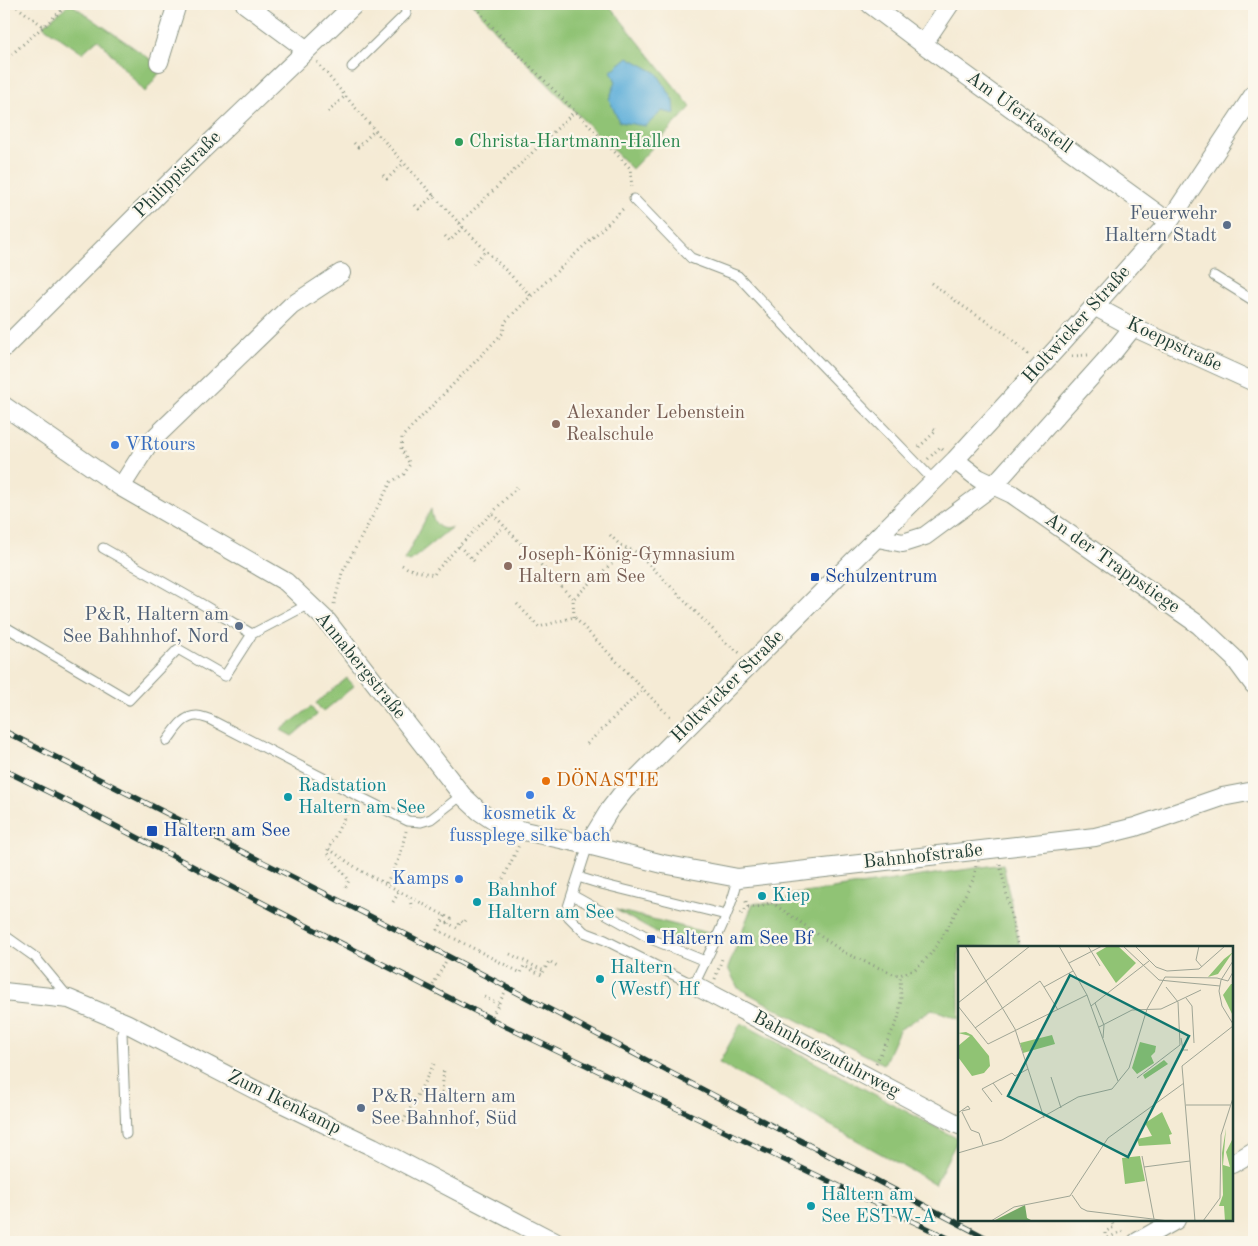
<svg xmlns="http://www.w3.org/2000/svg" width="1258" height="1246" font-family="'Old Standard TT',serif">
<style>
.green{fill:#90c374;stroke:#588054}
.water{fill:#5fafd9;stroke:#3f7686}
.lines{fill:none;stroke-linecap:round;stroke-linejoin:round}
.service-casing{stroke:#8a9484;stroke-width:11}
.minor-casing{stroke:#8a9484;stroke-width:20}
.path{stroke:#8a9484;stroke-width:3;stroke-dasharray:1 4;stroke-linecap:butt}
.service{stroke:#fff;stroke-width:9}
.minor{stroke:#fff;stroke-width:18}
.rail-casing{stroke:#1f3d34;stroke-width:5.5}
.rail{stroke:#fbf7ec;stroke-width:4;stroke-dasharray:11;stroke-linecap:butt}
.leisure-dot{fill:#2e9e5b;stroke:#fbf7ec;stroke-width:2}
.service-dot{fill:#5c6f8a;stroke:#fbf7ec;stroke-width:2}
.education-dot{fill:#8d6e63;stroke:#fbf7ec;stroke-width:2}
.shop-dot{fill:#3f7fe0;stroke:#fbf7ec;stroke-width:2}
.transit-dot{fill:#1a4fb4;stroke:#fbf7ec;stroke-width:2}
.food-dot{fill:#e8710a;stroke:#fbf7ec;stroke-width:2}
.culture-dot{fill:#0f9aa8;stroke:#fbf7ec;stroke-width:2}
.labels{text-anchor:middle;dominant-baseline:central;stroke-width:4.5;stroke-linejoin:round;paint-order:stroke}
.street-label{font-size:19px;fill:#1f3d34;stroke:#fbf7ec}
.leisure-label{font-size:19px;fill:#27864d;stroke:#fbf7ec;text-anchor:start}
.service-label{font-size:19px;fill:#4e5e75;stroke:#fbf7ec;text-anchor:end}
.education-label{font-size:19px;fill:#785e54;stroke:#fbf7ec;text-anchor:start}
.shop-label{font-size:19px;fill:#366cbe;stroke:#fbf7ec;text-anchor:start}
.transit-label{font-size:19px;fill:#164399;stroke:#fbf7ec;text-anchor:start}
.food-label{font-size:19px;fill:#c56008;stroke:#fbf7ec;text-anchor:start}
.culture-label{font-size:19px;fill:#0d838f;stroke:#fbf7ec;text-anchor:start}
.inset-road{fill:none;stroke:#9fa595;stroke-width:1}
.view{fill:#0f766e;fill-opacity:0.15;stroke:#0f766e;stroke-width:2.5}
.inset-edge{fill:none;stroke:#1f3d34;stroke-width:2.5}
</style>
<rect width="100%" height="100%" fill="#fbf7ec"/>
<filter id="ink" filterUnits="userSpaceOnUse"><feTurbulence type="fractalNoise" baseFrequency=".02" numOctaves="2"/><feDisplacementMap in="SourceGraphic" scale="10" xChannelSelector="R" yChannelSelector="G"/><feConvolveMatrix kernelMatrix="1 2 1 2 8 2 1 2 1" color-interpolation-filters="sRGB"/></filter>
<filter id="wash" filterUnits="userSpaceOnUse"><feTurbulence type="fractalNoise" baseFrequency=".0096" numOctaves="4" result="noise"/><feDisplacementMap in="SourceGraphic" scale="20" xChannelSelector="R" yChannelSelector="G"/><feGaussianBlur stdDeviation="1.12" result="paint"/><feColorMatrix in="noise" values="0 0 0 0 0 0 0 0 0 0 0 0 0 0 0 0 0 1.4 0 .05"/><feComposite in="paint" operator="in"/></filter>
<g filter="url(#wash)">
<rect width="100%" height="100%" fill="#f5ebd5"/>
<path class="green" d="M69 4H71L163 68 145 92 98 39 82 53 43 26Z
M473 4H608L691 107 632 169 504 40Z
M431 509C432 521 439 533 452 527L409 562 404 560Z
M347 678 354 686 323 712 316 703Z
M311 707 317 715 292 736 281 730Z
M1003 864 1020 947H959V1019L932 1009 899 1030 884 1064 835 1040 738 988 728 968 753 903 783 904 791 895Z
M616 910 708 933C702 939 696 944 688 944 673 945 631 918 616 910Z
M741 1023 958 1139 935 1184 719 1063Z"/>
<path class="water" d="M628 57 657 73 674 101 675 114 662 111 646 126 619 122 609 99 616 82 611 71Z"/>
</g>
<g filter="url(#ink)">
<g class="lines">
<g class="service-casing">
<path id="service" d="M352 67 406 14 405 4
M634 199 691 258 738 276 813 356 934 481
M1214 276 1254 301
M103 548 200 603 252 634
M4 626 129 700 178 649 225 676 252 634 309 604
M167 741C175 731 182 716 197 716 201 716 205 718 209 719L356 795 408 821 421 822 431 819 462 795
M588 845 568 907V916L584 932 605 940 694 985C710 950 730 916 738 878
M578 877 601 884 726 915
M572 895 651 939 705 961
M4 935 35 957 69 998
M126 1023 122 1033 126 1134"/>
</g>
<g class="minor-casing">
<path id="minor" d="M245 4 307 50
M870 4 923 44 1169 222
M923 44 950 4
M159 62 177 4
M1094 306 1133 327 1254 382
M4 348 191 161 355 4
M4 406 121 487 286 582 327 621 462 795 479 811 497 823 524 831 588 845 663 864 738 878 1095 837 1135 827 1222 797 1254 791
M955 460 978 478 1012 494 1199 625 1234 658 1254 685
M121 487 149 443 291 306 341 273
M878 538 903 543 925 536 994 485 1114 351 1133 327
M588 845 610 809 624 791 825 589 955 460 1058 347 1169 222 1254 94
M694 985 959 1125
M4 992 69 999 126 1023 273 1099 373 1147 555 1242
M1232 1164 1254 1151
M1137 1242 1176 1220"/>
</g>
<path class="path" d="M13 4 43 26
M473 4 504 40 575 111 630 168 632 187
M4 61 69 4
M317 62C363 118 411 172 461 225 484 249 508 272 531 296
M328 112 345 96
M354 143 358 147 375 130
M383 175 387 179 404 163
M415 205 419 209 434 195
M460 223 575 111
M445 236 450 241 463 227
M473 264 486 250
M931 283 964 307 1006 334 1029 355
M1072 356 1088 355
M919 447 936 431 933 429
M928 459 940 447 943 450
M492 513 519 485
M610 535 620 545 638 553 726 643 740 653
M459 546 471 558
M474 561 471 558 504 526
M402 565 409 569 434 575 436 571 459 546 492 513 573 599
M334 604 342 573 391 482 404 474 410 464 401 449 402 437 503 333 505 322 531 296 625 207
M517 604 539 627 574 617 668 715 673 717
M574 617 573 599 627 549
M587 744 643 689
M406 831 399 859 386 884 451 919 448 923 457 928 461 921 464 923 466 920
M329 849 361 871 386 884
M1000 864 1018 947
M346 887 349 880 327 852 351 804
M499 888 519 845
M410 898 412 912
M393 902 399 892
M748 907H761L771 902 845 953 893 974 900 975
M741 914 748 907 745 899
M445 916 438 930 521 973 524 966 542 975 549 961 559 967
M510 954 544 971
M715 979 722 959
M433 985 446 961
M484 997 498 1004
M492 1016 505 992
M876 1063 898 1020 901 999 900 975 915 969 929 956 943 936 974 878 976 866
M420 1091 437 1101 442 1092 453 1099
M442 1092 444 1068
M403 1122 434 1064
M1105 1239V1232L1114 1227 1111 1220
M1099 1242 1123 1231"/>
<use href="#service" class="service"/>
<use href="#minor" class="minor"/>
<g class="rail-casing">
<path id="rail" d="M4 731 415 939 994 1242
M4 770 79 807 301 923 507 1027 956 1242"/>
</g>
<use href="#rail" class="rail"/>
</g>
</g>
<circle class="leisure-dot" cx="459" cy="142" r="5"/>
<g class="service-dot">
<circle cx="1227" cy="225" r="5"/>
<circle cx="239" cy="626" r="5"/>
<circle cx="361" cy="1108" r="5"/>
</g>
<g class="education-dot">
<circle cx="556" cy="424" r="5"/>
<circle cx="508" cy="566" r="5"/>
</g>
<g class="shop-dot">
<circle cx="115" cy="445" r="5"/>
<circle cx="530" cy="795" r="5"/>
<circle cx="459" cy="879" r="5"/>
</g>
<g class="transit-dot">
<rect x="810" y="572" width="10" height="10" rx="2.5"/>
<rect x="146" y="825" width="12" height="12" rx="2.5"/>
<rect x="646" y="934" width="10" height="10" rx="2.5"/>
</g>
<circle class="food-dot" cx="546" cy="781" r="5"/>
<g class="culture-dot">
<circle cx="288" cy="797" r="5"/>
<circle cx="762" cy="896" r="5"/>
<circle cx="477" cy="902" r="5"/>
<circle cx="600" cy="979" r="5"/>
<circle cx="811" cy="1206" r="5"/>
</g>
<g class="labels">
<g class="street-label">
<text transform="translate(1019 113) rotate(36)">Am Uferkastell</text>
<text transform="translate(178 175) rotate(-45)">Philippistraße</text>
<text transform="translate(1077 325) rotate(-48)">Holtwicker Straße</text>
<text transform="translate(1174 345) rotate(25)">Koeppstraße</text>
<text transform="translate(1112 564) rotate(35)">An der Trappstiege</text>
<text transform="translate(360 666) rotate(51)">Annabergstraße</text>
<text transform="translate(728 687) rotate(-45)">Holtwicker Straße</text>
<text transform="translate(923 857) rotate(-6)">Bahnhofstraße</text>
<text transform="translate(826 1055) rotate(28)">Bahnhofszufuhrweg</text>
<text transform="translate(284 1103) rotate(26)">Zum Ikenkamp</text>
</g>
<g class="leisure-label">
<text x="469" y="142">Christa-Hartmann-Hallen</text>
</g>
<g class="service-label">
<text x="1217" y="214">Feuerwehr<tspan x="1217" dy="22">Haltern Stadt</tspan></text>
<text x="229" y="615">P&amp;R, Haltern am<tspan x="229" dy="22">See Bahhnhof, Nord</tspan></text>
<text x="371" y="1097" text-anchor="start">P&amp;R, Haltern am<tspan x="371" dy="22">See Bahnhof, Süd</tspan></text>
</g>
<g class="education-label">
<text x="566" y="413">Alexander Lebenstein<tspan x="566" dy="22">Realschule</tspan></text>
<text x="518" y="555">Joseph-König-Gymnasium<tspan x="518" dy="22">Haltern am See</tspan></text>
</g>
<g class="shop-label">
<text x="125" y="445">VRtours</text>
<text x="530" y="814" text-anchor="middle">kosmetik &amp;<tspan x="530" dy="22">fussplege silke bach</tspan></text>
<text x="449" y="879" text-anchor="end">Kamps</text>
</g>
<g class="transit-label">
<text x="825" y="577">Schulzentrum</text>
<text x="163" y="831">Haltern am See</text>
<text x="661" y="939">Haltern am See Bf</text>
</g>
<g class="food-label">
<text x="556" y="781">DÖNASTIE</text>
</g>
<g class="culture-label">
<text x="298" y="786">Radstation<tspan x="298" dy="22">Haltern am See</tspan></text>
<text x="487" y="891">Bahnhof<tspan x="487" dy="22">Haltern am See</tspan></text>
<text x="772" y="896">Kiep</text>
<text x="610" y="968">Haltern<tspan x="610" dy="22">(Westf) Hf</tspan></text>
<text x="821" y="1195">Haltern am<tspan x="821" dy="22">See ESTW-A</tspan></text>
</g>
</g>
<g transform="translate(958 946)">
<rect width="275" height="275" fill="#f5ebd5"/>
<path d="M150 0H160L178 17 158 37 138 7ZM275 6 260 28 250 31 266 13ZM273 38H275V70L265 49ZM8 86 14 89 31 110 32 120 26 127 14 130 0 111V100L12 90 0 87ZM94 89 97 98 65 107 62 97ZM182 96 198 100 197 106 193 110 196 117 179 128 174 122ZM206 114 210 118 187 133 185 129ZM204 166 214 188 211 189 213 198 181 200 179 193 194 190 187 177ZM268 182 265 219 272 221 268 206 275 192V275H267L266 260H261L265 249 264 207ZM182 210 187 235 167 238 164 212Z" fill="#90c374"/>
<path d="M67 259 69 272 75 275H35Z" fill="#74a966"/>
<path class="inset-road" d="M7 0 57 83 86 172M101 0 129 49 160 135M130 0 142 20M165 0 201 34 262 40M177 0 198 21 209 25 241 23 267 0M241 0 238 14 244 21M275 15 263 34 261 45 264 60 275 78M111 17 144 0M86 41 100 64M228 52 234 60 236 97M0 57 72 0M137 57 146 79 145 92M0 60 30 98 129 49M133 60 191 15M141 81 174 64 203 63 243 44M17 82 82 35 86 41 115 25M223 92 225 104H230M93 131 103 162M179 132 222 99 220 56 208 41M35 137 44 149M34 156 24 143 54 127 57 130 70 123M228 159H272M4 166 13 184 21 187 25 199M0 167 10 160 12 163 4 165M0 207 44 194 120 151 154 143 171 122 189 63 207 31 259 32 270 35 275 26M184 210 196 273M186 221 232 215M114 249 123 262 129 265 211 275M33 275 56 261 112 250 150 192 226 137M237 275 224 120 275 80M245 275 262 252 263 189 275 152"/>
<path class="view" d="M112 29 231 90 170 211 50 150Z"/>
<rect width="275" height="275" class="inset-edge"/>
</g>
<rect width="1258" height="1246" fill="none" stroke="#fbf7ec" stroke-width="20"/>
</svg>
